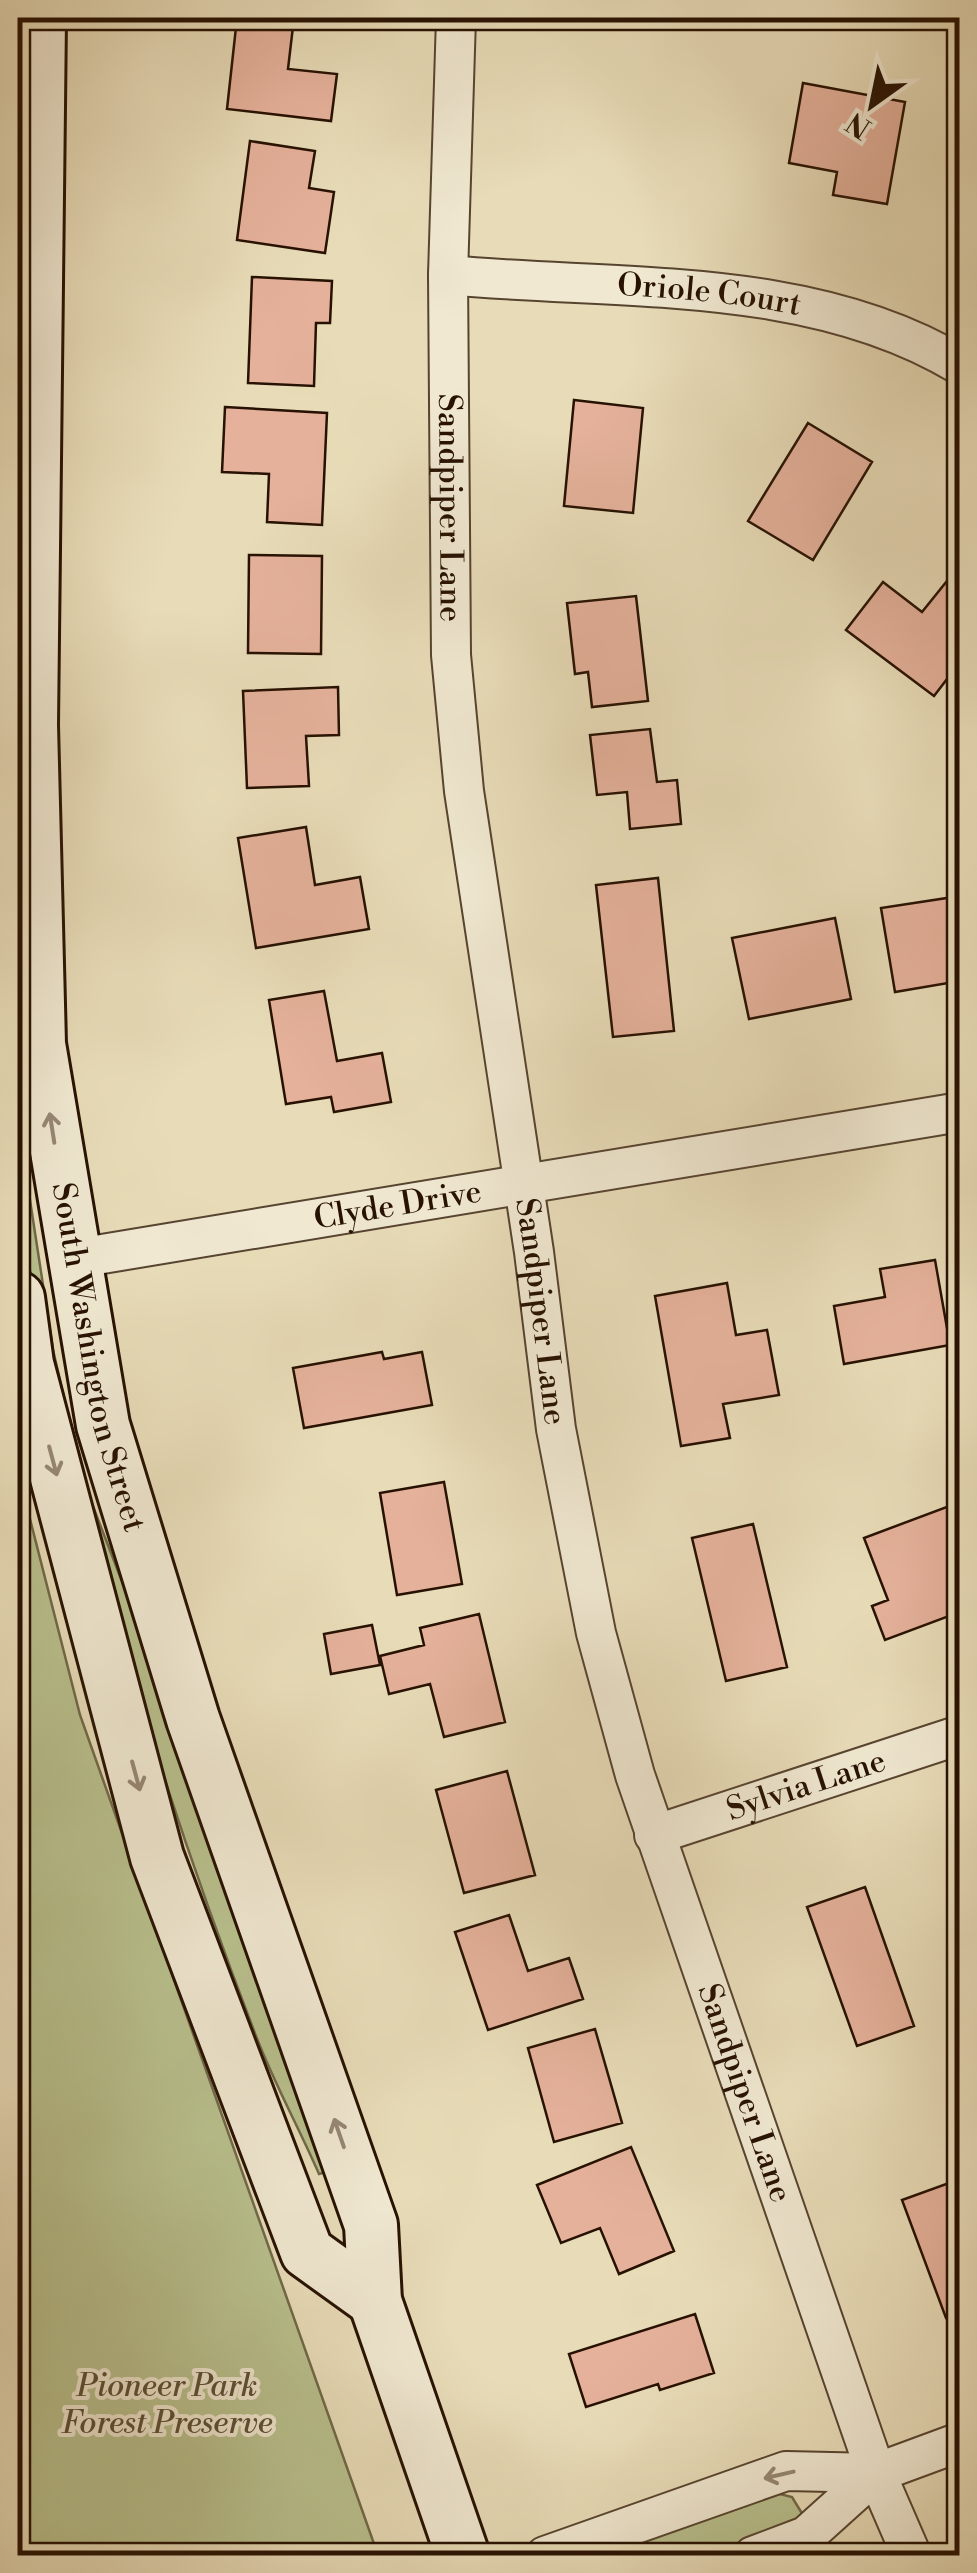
<svg xmlns="http://www.w3.org/2000/svg" width="977" height="2573" font-family="'Libre Bodoni',serif">
<style>
.green{fill:#b8c08d;stroke:#706848;stroke-width:2.5}
.building{fill:#e5b19b;stroke:#271102;stroke-width:2.5}
.lines{fill:none;stroke-linecap:round;stroke-linejoin:round}
.street-casing{stroke:#574430;stroke-width:42}
.secondary-casing{stroke:#271102;stroke-width:58}
.street{stroke:#f0e8d1;stroke-width:38}
.secondary{stroke:#f0e8d1;stroke-width:52}
.oneway{stroke:#968774}
.labels{text-anchor:middle;dominant-baseline:central;stroke-width:8;stroke-linejoin:round;paint-order:stroke}
.street-label{font-size:32px;fill:#271102;stroke:#f0e8d1}
.park-label{font-size:32px;font-style:italic;fill:#5a4e33;stroke:#f0e8d1}
</style>
<rect width="100%" height="100%" fill="#e8dcb8"/>
<filter id="stains"><feTurbulence type="fractalNoise" baseFrequency=".002" numOctaves="4"/><feColorMatrix values="0 0 0 0 .2 0 0 0 0 .09 0 0 0 0 .02 0 0 0 .5 -.17"/></filter>
<radialGradient id="worn" r=".72"><stop offset=".6" stop-color="#630" stop-opacity="0"/><stop offset="1" stop-color="#630" stop-opacity=".3"/></radialGradient>
<path class="green" d="M18 1122 53 1350 84 1483 182 1737 330 2171 319 2174C299 2128 274 2083 256 2036 195 1878 142 1716 96 1554 57 1415 18 1268 18 1122Z
M18 1472 80 1715 378 2555H18Z
M776 2493 792 2497 803 2515C765 2569 661 2555 601 2556Z"/>
<path class="building" d="M237 18H294L288 69 337 74 331 121 227 109Z
M803 83 905 102 887 204 833 195 837 172 789 163Z
M250 141 315 151 309 188 334 192 325 253 237 240Z
M252 277 332 281 330 323H316L314 386 248 383Z
M574 400 643 408 633 513 564 506Z
M225 407 327 413 322 525 267 522 269 474 222 472Z
M808 423 872 462 813 560 748 521Z
M249 555 322 556 321 654 248 653Z
M947 581 960 590V662L934 696 846 630 883 582 922 612Z
M636 596 648 701 592 707 588 672 575 674 567 603Z
M338 687 339 735 306 736 309 786 247 788 243 691Z
M650 729 657 782 677 780 681 824 630 829 627 792 597 795 590 735Z
M306 827 315 885 360 877 369 929 256 948 238 838Z
M658 878 674 1031 613 1037 596 885Z
M947 898 950 919 960 918V981L895 992 881 908Z
M835 918 851 999 749 1019 732 938Z
M324 991 337 1061 382 1053 391 1102 334 1112 331 1097 286 1104 269 1000Z
M935 1260 950 1345 844 1364 834 1306 885 1297 880 1269Z
M727 1283 736 1335 767 1330 779 1395 723 1404 730 1438 681 1446 655 1296Z
M382 1352 384 1359 422 1352 432 1405 304 1428 293 1368Z
M444 1482 462 1584 397 1595 380 1493Z
M960 1502V1612L885 1640 872 1606 888 1600 864 1538Z
M753 1524 787 1667 726 1681 692 1538Z
M479 1614 505 1722 444 1737 430 1684 389 1694 380 1656 424 1645 420 1628Z
M372 1625 380 1665 331 1674 324 1634Z
M507 1771 535 1875 464 1893 436 1790Z
M865 1887 914 2026 857 2046 807 1907Z
M509 1915 528 1971 569 1958 583 1999 488 2030 455 1932Z
M595 2029 622 2123 554 2142 528 2048Z
M631 2147 674 2251 619 2274 600 2228 561 2243 537 2185Z
M960 2179V2313L946 2318 902 2200Z
M695 2314 714 2373 660 2390 658 2384 586 2407 569 2354Z"/>
<g class="lines">
<g class="street-casing">
<g id="street">
<path id="s1" d="M456 18 448 275 451 655 464 791 534 1252 556 1429 596 1633 635 1775 876 2473 912 2556"/>
<path id="s2" d="M448 275C616 291 809 274 960 365"/>
<path id="s3" d="M72 1259 960 1112"/>
<path id="s4" d="M654 1835 960 1735"/>
<path d="M545 2556 786 2471 876 2473"/>
<path d="M753 2556 806 2536 876 2473 960 2442"/>
</g>
</g>
<g class="secondary-casing">
<g id="secondary">
<path id="s5" d="M39 18 31 725 39 1044 103 1425 193 1719 371 2225 375 2301 463 2556"/>
<path d="M18 1298 27 1364 157 1857 307 2252 375 2301"/>
</g>
</g>
<use href="#street" class="street"/>
<use href="#secondary" class="secondary"/>
</g>
<defs><path id="oneway-shaft" d="M-6 0H5M1.5-3L5.5 0L1.5 3" fill="none" stroke-width="1.6" stroke-linecap="round" stroke-linejoin="round" transform="scale(2.5)"/></defs>
<g class="oneway">
<use href="#oneway-shaft" transform="translate(52 1128) rotate(-99)"/>
<use href="#oneway-shaft" transform="translate(53 1461) rotate(75)"/>
<use href="#oneway-shaft" transform="translate(136 1776) rotate(75)"/>
<use href="#oneway-shaft" transform="translate(339 2133) rotate(-109)"/>
<use href="#oneway-shaft" transform="translate(779 2475) rotate(167)"/>
</g>
<g class="labels">
<g class="street-label">
<text stroke="none"><textPath href="#s2" startOffset="262">Oriole Court</textPath></text>
<text stroke="none"><textPath href="#s1" startOffset="490">Sandpiper Lane</textPath></text>
<text stroke="none"><textPath href="#s3" startOffset="330">Clyde Drive</textPath></text>
<text stroke="none"><textPath href="#s1" startOffset="1300">Sandpiper Lane</textPath></text>
<text stroke="none"><textPath href="#s5" startOffset="1345">South Washington Street</textPath></text>
<text stroke="none"><textPath href="#s4" startOffset="160">Sylvia Lane</textPath></text>
<text stroke="none"><textPath href="#s1" startOffset="2110">Sandpiper Lane</textPath></text>
</g>
<g class="park-label">
<text x="167" y="2386">Pioneer Park<tspan x="167" dy="37">Forest Preserve</tspan></text>
</g>
</g>
<rect width="977" height="2573" fill="none" stroke="#e8dcb8" stroke-width="60"/>
<rect x="20" y="20" width="937" height="2533" fill="none" stroke="#271102" stroke-width="5"/>
<rect x="30" y="30" width="917" height="2513" fill="none" stroke="#271102" stroke-width="2.5"/>
<g transform="translate(872 105) rotate(213)" stroke="#f0e8d1" stroke-width="8" paint-order="stroke">
<path d="M0-8L18 38L0 25L-18 38Z" fill="#271102"/>
<text y="-15" font-size="28" font-weight="bold" text-anchor="middle" fill="#271102">N</text>
</g>
<rect width="100%" height="100%" filter="url(#stains)"/>
<rect width="100%" height="100%" fill="url(#worn)"/>
</svg>
